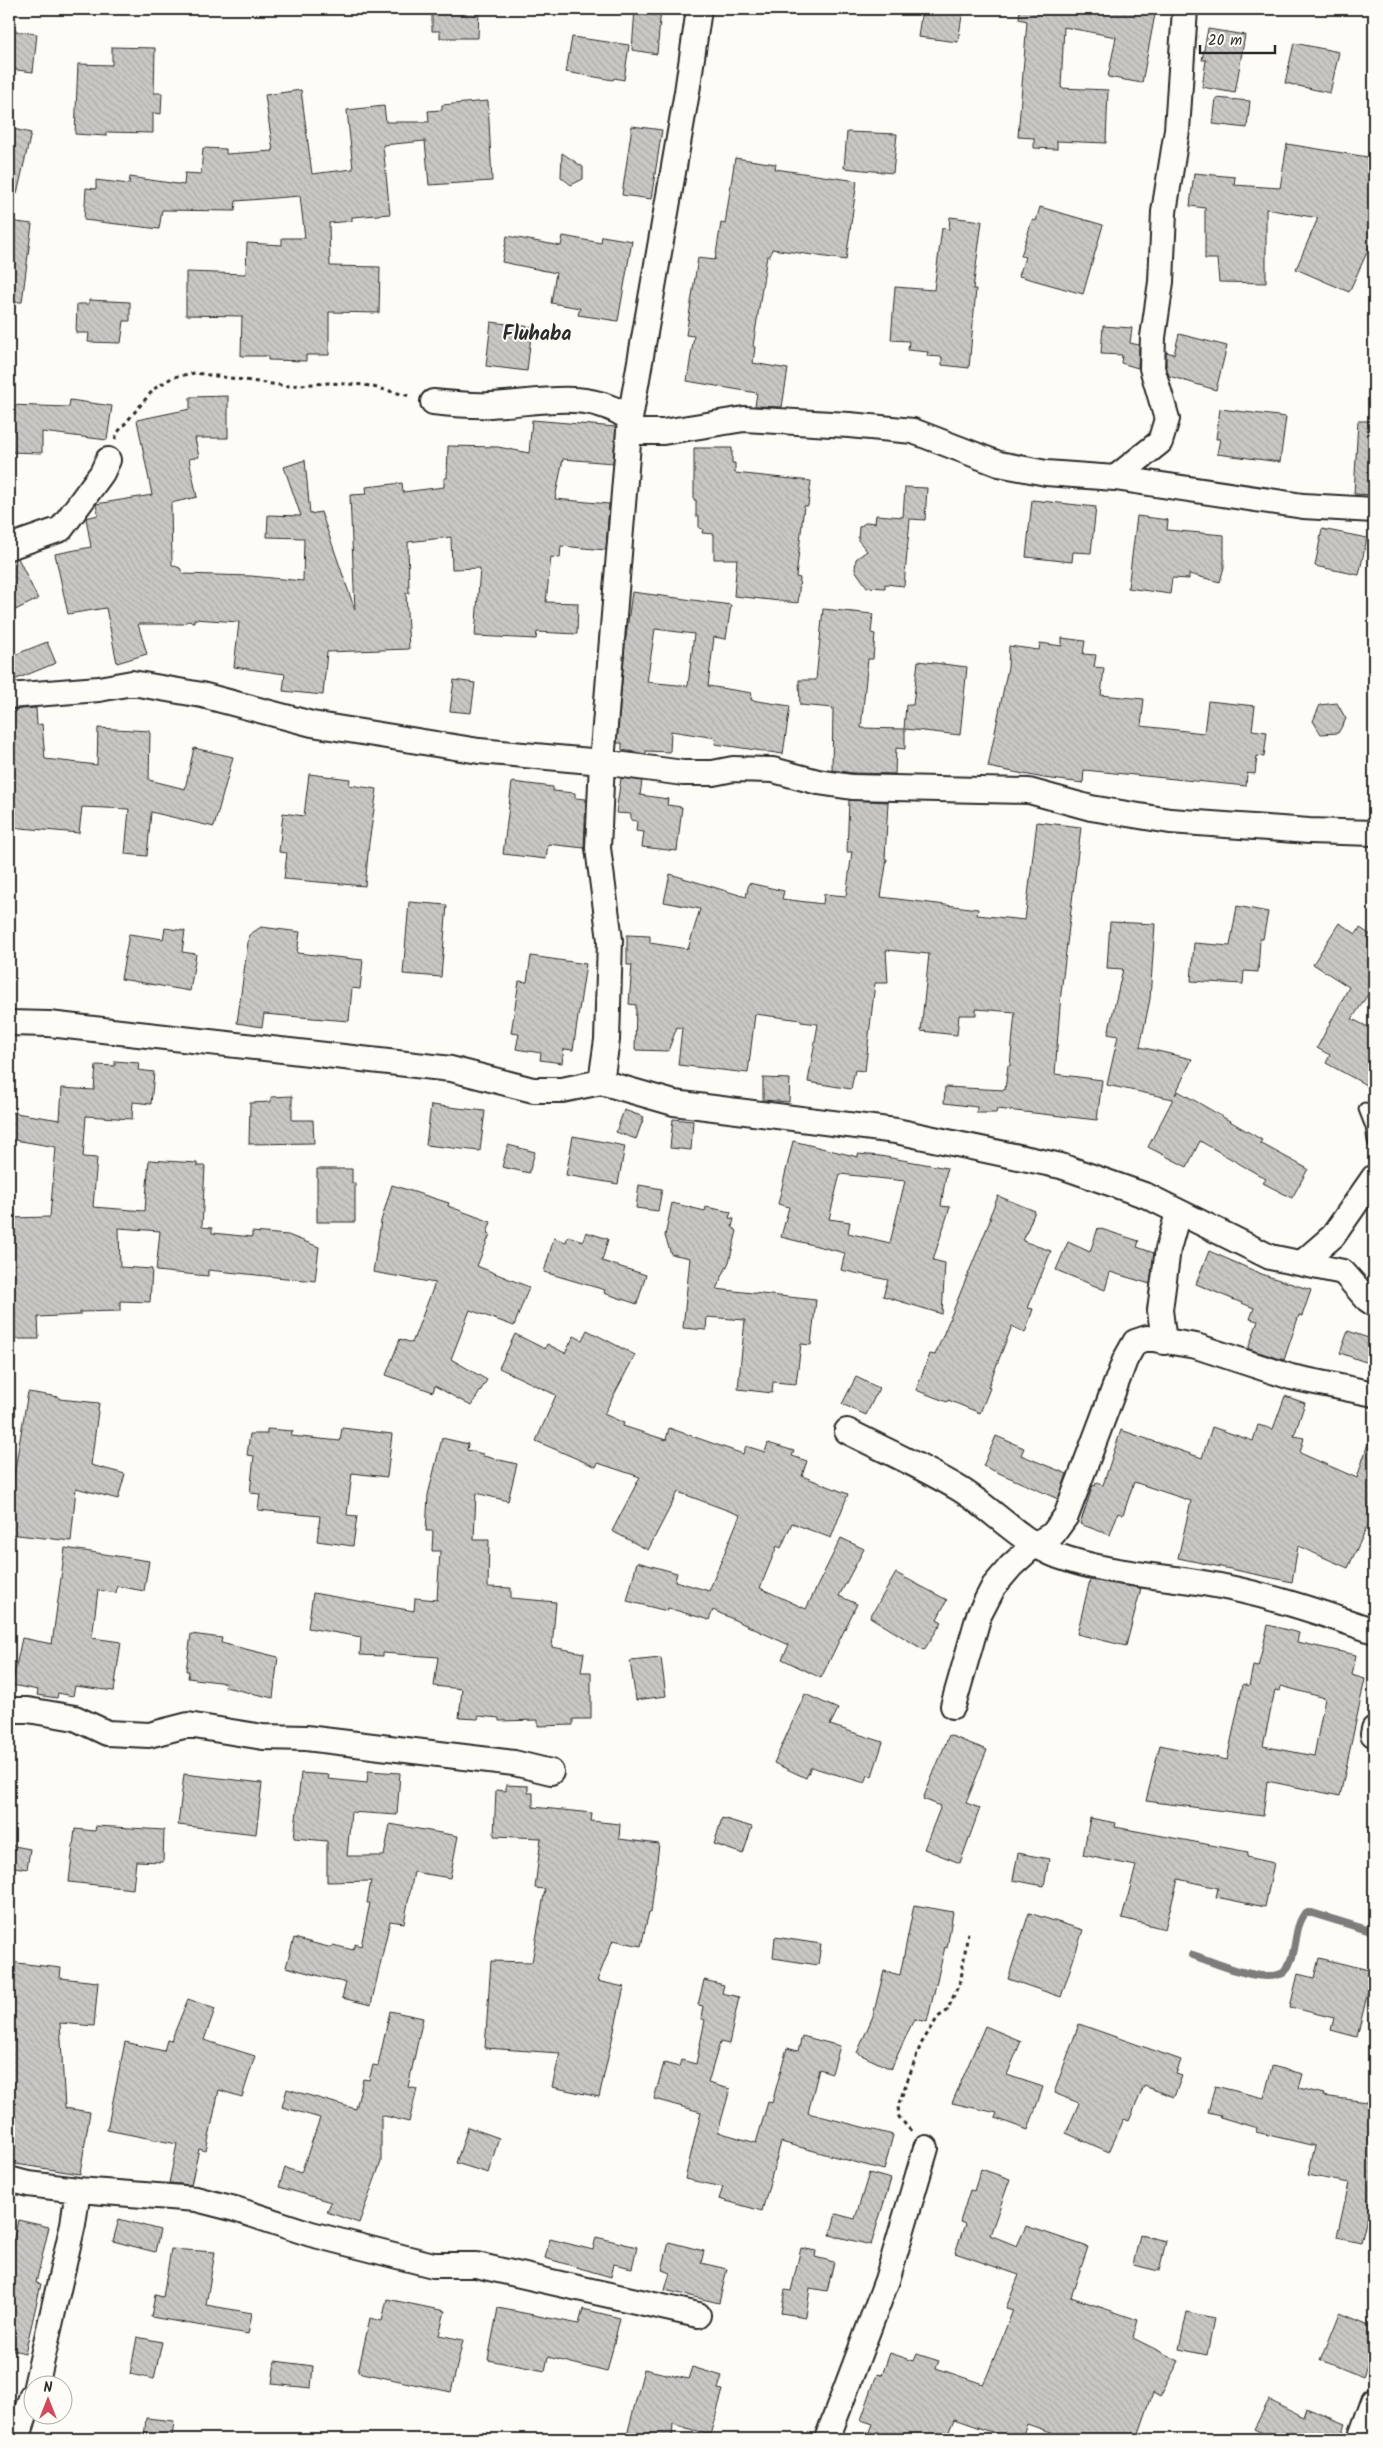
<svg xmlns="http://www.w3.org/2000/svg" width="1383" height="2448" font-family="Kalam,sans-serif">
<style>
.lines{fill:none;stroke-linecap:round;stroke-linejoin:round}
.stream{stroke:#7e7d7b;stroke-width:8}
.building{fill:url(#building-back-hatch);stroke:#2b2b2b;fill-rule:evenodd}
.lane-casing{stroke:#2b2b2b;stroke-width:15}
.street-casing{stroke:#2b2b2b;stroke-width:28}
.path{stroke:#2b2b2b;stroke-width:3;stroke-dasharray:4 4;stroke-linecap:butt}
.lane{stroke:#fdfcf7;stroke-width:11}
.street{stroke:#fdfcf7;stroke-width:24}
.labels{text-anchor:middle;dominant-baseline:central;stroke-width:4;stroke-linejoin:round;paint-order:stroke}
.district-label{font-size:20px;font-weight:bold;fill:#2b2b2b;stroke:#fdfcf7}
</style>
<defs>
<pattern id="building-back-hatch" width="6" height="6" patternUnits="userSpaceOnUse" patternTransform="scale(1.25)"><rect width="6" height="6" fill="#c9c8c4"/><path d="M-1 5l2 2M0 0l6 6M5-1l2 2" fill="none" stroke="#adaca9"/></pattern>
</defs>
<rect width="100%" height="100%" fill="#fdfcf7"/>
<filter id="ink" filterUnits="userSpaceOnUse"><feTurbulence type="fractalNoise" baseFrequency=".02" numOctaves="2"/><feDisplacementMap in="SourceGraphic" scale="10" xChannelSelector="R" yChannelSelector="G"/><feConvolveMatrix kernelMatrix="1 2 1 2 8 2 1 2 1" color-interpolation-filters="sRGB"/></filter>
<g filter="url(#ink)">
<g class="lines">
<path class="stream" d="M1193 1955C1213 1962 1262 1984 1283 1973 1288 1970 1290 1962 1292 1957 1297 1941 1295 1927 1305 1913H1312L1374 1932"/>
</g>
<path class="building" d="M432 9H479L478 38H440V31H432Z
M635 9H661L657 54 632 50Z
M922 9H963L958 42 918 37Z
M1020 9H1156L1142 83 1108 77 1116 37 1064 27 1061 88 1108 90 1106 143 1057 141V149L1034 148V138L1018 137 1027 21 1019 19Z
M1208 29 1245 35 1235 93 1202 87 1206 60H1202Z
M9 30 37 34 33 72 9 69Z
M572 37 629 45 624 80 614 78 613 80 566 72Z
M1294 43 1339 52 1330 93 1285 83Z
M112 47 155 48 154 93H162L161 114 153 113V133L106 132V136L75 134 78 64 112 65Z
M301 90 312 174 353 169 347 110 384 106 386 122H429L428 111 442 110V105L488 101 492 181 429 185 425 141 383 145 390 214 352 217V221L329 223 330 266 380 267 379 313 329 312V355H306V361L268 360V356H241L242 316 186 315V272L246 274 247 243 282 245V238H305L300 196 236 201 235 211 162 210 159 229 84 220 86 188 96 189V180L129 184 130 177 184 185 185 173 201 174 203 148 226 149V154L273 151 265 95Z
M1216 98 1250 101 1247 128 1213 124Z
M632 126 662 130 651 199 622 195Z
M9 128 31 133 17 194 9 193Z
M847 132 897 134 893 173 844 168Z
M1287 144 1374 158V237L1349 292 1296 269 1318 218 1266 209V283L1219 282 1217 259H1205V208L1190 206 1194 173 1235 177 1234 185 1280 188Z
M562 153 583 167V179L571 185 561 177Z
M735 158 776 164 775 169 857 181 846 260 772 249 770 256H767L753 346 755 347 753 363 788 369 782 407 755 406 757 393 687 381 694 336 686 335 698 258 715 260 721 223 725 224Z
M1040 207 1103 225 1083 294 1019 276 1025 257 1021 256 1032 220 1036 221Z
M950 217 982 221 973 289H976L969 368 942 365V357L927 356 928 352 908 350 909 341 891 340 895 287 934 290 942 228 949 229Z
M9 221 32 224 22 302H9Z
M507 236 561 246 563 236 601 243 602 236 632 241 618 321 578 315 580 308 551 303 556 273 502 262Z
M89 300 130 302V321H124L121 343 88 342 89 333H76L77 304H89Z
M491 322 532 327 527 371 486 366Z
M1103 326 1132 328 1130 343 1139 345 1138 368 1121 363 1122 355 1101 354Z
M1179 334 1227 346 1216 390 1169 376 1166 366V352L1174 354Z
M228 396V438H195L199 457 189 459 197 497 171 503 172 565 180 568 183 574 251 576 303 581 304 538 267 537 268 515 301 516 284 467 305 460 310 514 321 512 355 610 350 495 367 494 366 487 402 483 403 492 444 487V478H447L448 446 498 447 529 453 532 420 616 427 613 463 563 459 555 499 609 504 606 550 561 546 560 558 551 557 546 602 578 603 577 634 537 632 536 639 475 636 480 568 452 569 451 537 408 542 409 593H406L409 649 327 652 323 695 283 691 285 674 234 667 239 622 194 619V622L187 621 184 624H138L147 654 117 663 106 608 68 614 55 554 91 547 86 518 98 515 96 504 152 495 137 420 190 409V397Z
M70 400 112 406 107 440 42 432V453L9 452V405L69 407Z
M1220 409 1286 417 1280 462 1217 454 1220 439H1216Z
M1358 421H1374V495L1354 494Z
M694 448H732V463H735V473L811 481 808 506H804L796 577 800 578 798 603 734 596 737 559H714V534L702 533 703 529 699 528V516H696V500H694Z
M905 487 927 488 925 520 910 519 904 586 885 584V588L867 587 855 570 856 559 867 551 858 540 859 527 867 522 875 523 876 515 903 517Z
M1032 500 1096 507 1091 553 1073 552 1072 562 1026 557Z
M1137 516 1168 520 1167 530 1224 535V567L1220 582 1189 574V579L1172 578 1170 594 1128 588Z
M1322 529 1367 538 1359 575 1315 566Z
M18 558 38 599 9 613V560Z
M632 592 731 605 726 639 714 637 708 686 752 693 751 700 790 706 783 754 715 744 716 738 671 731 670 752 646 751V754L622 750V743H617L625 644ZM655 629 694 634 688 686 647 682Z
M823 609 873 614 871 633 875 634 873 659H868L861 728 904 729 906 705H913L918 661 967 667 960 735 905 729V749L896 748 895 774 853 773 832 770 833 708 800 705 799 680H816Z
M1062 638 1085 641 1083 654 1096 655 1094 667 1104 668 1101 695 1144 699 1141 726 1204 733 1208 701 1255 706 1252 730 1267 732 1264 757 1257 756 1255 774 1247 773 1246 786 1084 770 1083 783 1044 778 988 767 1008 667 1009 646 1039 650 1040 643 1062 646Z
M47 642 56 663 9 682V657Z
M454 680 475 683 471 713 450 711Z
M1337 703 1346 719 1338 733 1321 734 1313 721 1320 705Z
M36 708 37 725 42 724 45 759 97 765 98 728 150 731 149 780 185 789 194 748 233 757 214 827 151 812 147 856 125 854 129 809 82 807 79 833 9 827 11 758H9V710Z
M309 774 350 779 349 785 377 789 369 843 365 886 284 879 287 853 279 852 283 813 304 816Z
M621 778 642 781 640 795 668 799 667 805 682 807 677 851 642 847 644 832 636 831 637 821 631 820V814L616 813Z
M512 782 553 787V791L575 793V798L586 799 584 848 548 844 546 859 503 854Z
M849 800 888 802 885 859H887L881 897 978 909 977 915 1025 920 1037 822 1081 827 1061 993 1055 1074 1102 1080 1097 1120 997 1109 996 1113H977V1107L944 1103 945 1087 1005 1090 1008 1065 1010 1066 1015 1012 976 1009V1015H959L957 1035 921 1031 929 954 886 950 888 983H875L865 1071 855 1070 851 1089 808 1082 818 1024 801 1022V1020L755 1014 748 1073 678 1065 682 1028 677 1027 668 1051 635 1050 636 1005 629 1004 632 965H627V935L650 936V943L688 949 700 909 664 902 670 874 746 897 749 883 784 891 782 899 823 904 824 894 846 896 852 852H847Z
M409 902 447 905 441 977 403 974Z
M1237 906 1268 912 1263 939H1260L1258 972 1244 971 1243 984 1191 981 1194 943 1230 946Z
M1110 922 1155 924 1150 999 1140 1047 1192 1059 1175 1095 1178 1091 1211 1110 1262 1140 1260 1143 1308 1169 1292 1198 1263 1183 1266 1179 1200 1141 1187 1167 1148 1147 1173 1099 1107 1085 1118 1036 1108 1034 1123 969 1107 968Z
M1339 923 1356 934 1360 928 1374 937V985L1352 1019 1374 1030V1074L1368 1086 1326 1063 1330 1055 1317 1048 1349 987 1313 964Z
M261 927 300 932 297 953 363 960 360 989 352 988 349 1021 264 1014 262 1027 237 1023 249 935Z
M165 928 185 931 182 952 196 954 190 991 121 979 129 934 163 939Z
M531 956 586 964 573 1050 564 1049 562 1063 540 1060 541 1053 516 1049 519 1034 511 1033 519 981 527 982Z
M115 1061 139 1063 138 1070 154 1072 151 1104 133 1102 132 1119 86 1116 83 1157 97 1158 93 1207 145 1211 149 1160 197 1163V1166H205L202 1227 212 1228V1233L252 1237V1232L288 1235 319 1247 315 1281 208 1270V1276L156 1271 160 1231 119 1228 120 1267 152 1269 150 1302 120 1301V1311L80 1312V1315L38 1317 39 1339H10L9 1218 50 1217 56 1147 9 1139V1112L60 1120 62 1088 94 1090 96 1065 115 1066Z
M763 1078 790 1079 789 1102 763 1100Z
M292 1096V1120H313L314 1143 249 1144 250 1103 271 1102V1097Z
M431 1105 485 1111 480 1151 426 1145Z
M624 1110 644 1117 636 1139 616 1132Z
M673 1119 693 1121 691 1150 670 1148Z
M573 1136 625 1146 618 1184 566 1175Z
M793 1141 858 1157V1154L880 1156 947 1168 941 1206 950 1207 933 1260 945 1263 942 1314 883 1296 888 1280 841 1270 845 1253 781 1237 789 1207 778 1204ZM840 1174 905 1181 890 1243 848 1233 850 1222 829 1219Z
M508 1145 535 1152 529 1173 502 1167Z
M317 1169H352V1183H355V1222H317Z
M392 1185 449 1203 448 1206 491 1222 487 1233 490 1234 477 1266 529 1287 514 1326 470 1310 451 1359 487 1380 471 1406 435 1386 433 1392 386 1375 400 1339 412 1343 435 1283 373 1272 381 1221Z
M639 1185 662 1189 658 1211 636 1208Z
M998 1196 1035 1211 1023 1241 1051 1251 1028 1308 1033 1309 1025 1333 1012 1326 988 1387 990 1388 980 1413 948 1400 947 1402 916 1390 930 1354 935 1355 991 1218H989Z
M672 1203 705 1211 706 1207 731 1212 729 1218 734 1219 732 1227 737 1231 729 1262 716 1289 816 1300 811 1345 801 1344 796 1384 773 1382 772 1393 738 1389 745 1320 707 1317 706 1330 683 1328 690 1258 671 1254 665 1236Z
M1098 1228 1139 1241 1137 1247 1154 1253 1150 1284 1110 1272 1105 1290 1056 1270 1068 1242 1090 1252Z
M586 1232 608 1239 602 1261 646 1275 637 1304 604 1293 605 1290 544 1272 554 1238 566 1242 568 1236 583 1241Z
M1209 1251 1264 1275 1311 1290 1302 1316 1299 1315 1284 1360 1248 1349 1258 1321 1250 1319 1254 1308 1196 1284Z
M587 1330 635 1355 604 1414 624 1423 623 1426 666 1440 669 1428 743 1454 746 1446 765 1452 768 1443 794 1451 792 1456 807 1461 802 1476 848 1494 831 1538 792 1523 781 1548 777 1546 760 1588 806 1609 841 1538 864 1549 839 1596 857 1604 821 1678 782 1659 789 1645 713 1610 709 1620 668 1608 667 1611 627 1601 637 1562 677 1573 675 1581 709 1591 740 1515 678 1492 648 1550 612 1531 640 1477 598 1463 596 1467 536 1441 556 1395 499 1368 515 1334 545 1349 547 1344 565 1353 574 1336 582 1340Z
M1348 1331 1374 1340V1365L1340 1353Z
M856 1377 879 1388 866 1415 842 1404Z
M28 1392 59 1397V1399L99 1403 91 1465 125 1474 118 1499 76 1488 71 1541 9 1534 14 1475Z
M1285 1396 1305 1403 1294 1436 1304 1438 1300 1453 1357 1478 1370 1437 1374 1438V1530L1367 1527 1348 1568 1298 1546 1292 1582 1178 1558 1191 1501 1134 1482 1123 1515 1118 1513 1110 1535 1080 1524 1093 1485 1095 1486 1096 1483 1103 1485 1121 1430 1202 1458 1212 1427 1253 1441 1258 1425 1273 1429Z
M342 1428 392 1434 387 1477 352 1473 347 1515 357 1516 353 1546 317 1541 320 1516 258 1510 260 1494 250 1493 254 1456 247 1455 250 1434H267V1429L293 1431 291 1436 340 1441Z
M996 1436 1024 1448 1021 1455 1067 1474 1058 1499 983 1466Z
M442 1438 468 1444 467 1450 483 1454V1456L517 1464 508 1501 476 1493 474 1540H489L488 1587 511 1588V1598L556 1602 552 1647 584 1653 581 1672H591V1719H573V1725L538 1726V1720L499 1721V1718L479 1716 478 1719 459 1718 462 1689 434 1686 438 1657 383 1653V1656L360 1655 361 1637 308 1628 313 1593 414 1611 415 1598 437 1600 440 1551H432L433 1531H426L428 1495Z
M65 1548 149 1561 144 1591 117 1586 116 1593 98 1590 92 1638 121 1642 114 1691 75 1686 73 1696 58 1693 57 1698 37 1695 38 1690 12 1685 22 1638 52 1644Z
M896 1573 947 1600 937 1619 942 1622 924 1650 870 1617Z
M1090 1580 1141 1588 1126 1646 1077 1634Z
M1268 1625 1299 1633 1297 1642 1356 1655 1352 1675 1365 1679 1340 1796 1267 1781 1263 1816 1146 1801 1160 1745 1227 1760 1243 1684 1249 1686 1253 1666 1258 1667ZM1281 1686 1325 1698 1314 1756 1263 1746 1275 1690 1280 1691Z
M191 1634 222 1638 221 1643 278 1657 273 1698 225 1687 226 1683 188 1678 189 1671H186Z
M661 1658 666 1696 636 1700 630 1661Z
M805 1694 838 1709 830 1725 883 1742 872 1776 868 1775 865 1783 811 1767 806 1778 774 1763Z
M949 1735 987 1750 966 1803 980 1808 960 1863 924 1849 941 1806 923 1799Z
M368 1771 400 1773 397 1815 351 1812 347 1856H384L390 1824 458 1836 450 1878 414 1872 404 1923 390 1921 371 2005 342 1998 346 1983 286 1967 294 1938 332 1948 333 1945 353 1950 355 1944 361 1946 370 1903H367L371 1881 327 1882V1841L294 1838 301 1773 329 1775 328 1779 367 1783Z
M184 1774 262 1783 256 1834 178 1825Z
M506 1785 528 1786V1793H533V1807L592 1813 591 1821 620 1824 619 1839 659 1844 651 1913 649 1912 641 1946 613 1940 597 1981 624 1987 599 2097 552 2087 560 2053 485 2048 491 1961 532 1962 545 1889 535 1888 541 1838 494 1836 496 1790 506 1791Z
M722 1818 752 1827 743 1854 714 1844Z
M1090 1818 1116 1823 1115 1827 1248 1852 1247 1857 1274 1863 1265 1907 1216 1897 1218 1888 1178 1879 1165 1929 1122 1918 1136 1866 1083 1855Z
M96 1826 164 1830 163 1862 136 1861 133 1889 69 1882 75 1829 95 1831Z
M9 1845 30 1849 27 1869 9 1866Z
M1018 1853 1049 1859 1044 1886 1013 1880Z
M914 1905 953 1912 947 1948 945 1947 927 2022 914 2019 891 2069 857 2053 873 2016 884 1971 900 1975Z
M1029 1913 1083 1930 1061 1997 1008 1979Z
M775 1937 821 1944 818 1965 773 1958Z
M1319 1958 1373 1971 1357 2037 1331 2030 1334 2018 1290 2007 1298 1974 1314 1978Z
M9 1962 61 1968 60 1978 98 1982 94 2026 60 2023 65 2108 90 2112 80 2174 9 2163Z
M704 1980 724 1985 722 1993 739 1997 729 2044 720 2042 708 2083 730 2089 718 2132 756 2143 768 2102 772 2103 787 2048 798 2051 802 2036 840 2046 832 2073 819 2069 808 2113 893 2135 884 2170 781 2142 762 2211 719 2199 723 2187 685 2179 701 2112 654 2099 664 2063 679 2067 681 2060 696 2064 705 2020 701 2019 703 2006 698 2005Z
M188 1999 215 2009 204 2040 255 2056 242 2097 219 2090 206 2151 199 2149 191 2185 169 2183 177 2144 107 2130 125 2042 164 2051 167 2040 171 2041Z
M390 2011 423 2018 408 2087 417 2089 409 2122 381 2115V2162L359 2223 327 2212 331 2202 279 2187 285 2168 301 2173 320 2118 282 2107 287 2089 356 2109 363 2079 369 2080 373 2065 378 2066Z
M1079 2024 1181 2060 1176 2074 1182 2076 1174 2097 1144 2086 1129 2121 1124 2119 1109 2152 1066 2133 1079 2103 1054 2093Z
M985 2026 1021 2041 1007 2075 1043 2087 1028 2130 995 2118 997 2113 952 2103Z
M1272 2066 1303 2074 1299 2088 1324 2094 1323 2096 1374 2103V2218L1367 2217 1361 2242 1337 2237 1349 2183 1308 2175 1315 2146 1256 2132 1257 2128 1220 2117 1221 2115 1208 2112 1215 2086 1264 2098Z
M468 2127 499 2138 488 2173 456 2163Z
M981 2169 1010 2179 990 2235 1017 2246 1026 2226 1088 2247 1071 2297 1138 2320 1133 2338 1179 2361 1160 2397 1153 2393 1137 2439H1070L1027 2424 1021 2439H1011L954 2419 946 2439H867L873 2424 861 2420 877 2374 882 2375 890 2353 914 2361 917 2354 939 2361 936 2368 983 2384 987 2376 1013 2310 1006 2308 1019 2275 955 2253 965 2224 960 2222 970 2190 974 2191Z
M869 2173 891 2179 871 2245 830 2235 836 2214 855 2219Z
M119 2219 160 2230 155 2252 113 2241Z
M18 2220 49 2227 36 2283 41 2284 25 2353 9 2349V2259Z
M1140 2235 1166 2241 1159 2271 1133 2265Z
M596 2237 637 2247 632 2268 614 2264 611 2277 545 2258 550 2239 593 2250Z
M669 2242 704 2251 701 2263 727 2269 719 2303 665 2290 670 2273 662 2270Z
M801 2248 816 2251 815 2257 834 2262 827 2291 810 2288 806 2317 781 2313 785 2290 791 2291Z
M171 2249 215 2252 206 2305 252 2313 248 2334 151 2317 155 2295 163 2297Z
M387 2299 445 2311 439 2335 463 2340 451 2392 358 2372 370 2318 382 2321Z
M498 2308 579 2324 583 2309 620 2318 607 2372 548 2357 545 2371 488 2360Z
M1187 2312 1214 2318 1207 2355 1179 2349Z
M1340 2313 1374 2327V2349L1363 2377 1321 2360Z
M137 2337 162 2342 154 2379 130 2374Z
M275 2361 313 2366 311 2388 272 2384Z
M692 2367 722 2376 718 2389 723 2390 710 2435 673 2424 672 2439H626L644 2369 688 2379Z
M1269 2400 1303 2417 1306 2408 1346 2424 1341 2437 1345 2439H1274L1254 2429Z
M146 2418 174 2421 172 2439H144Z"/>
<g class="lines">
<g class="lane-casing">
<path id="lane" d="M1365 1109 1372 1127 1374 1141"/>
</g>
<g class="street-casing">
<path id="street" d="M433 402C452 404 472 406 491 405 538 403 589 388 630 419
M629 432H663L744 419 849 425 913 431 999 464 1046 473 1115 478 1303 506 1374 510
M1115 478 1160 442 1167 419 1152 368 1153 337 1161 282 1164 212 1177 130 1185 9
M9 547 61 529 102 473 108 460
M9 696 99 689 132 683 202 695 312 724 479 751 602 762 630 419 687 92 699 9
M9 1023 49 1024 451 1069 533 1090H562L601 1082 674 1103 896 1131 1061 1166 1147 1196 1270 1257 1343 1272 1367 1299 1374 1304
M601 1082 607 1040 610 940 598 848 602 762 683 773H713L733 769 773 770 818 782 852 787 1029 791 1091 808 1170 821 1309 831 1374 833
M1303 1262 1333 1236 1374 1177
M1164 1342 1160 1310 1168 1249 1178 1213
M847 1431C884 1450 923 1467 958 1488 992 1508 1020 1542 1058 1556 1105 1573 1154 1575 1203 1583 1260 1592 1319 1612 1374 1631
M953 1706 979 1615 994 1586 1011 1566 1034 1545 1053 1534 1066 1516 1125 1360 1135 1342 1147 1338 1196 1346 1291 1377 1374 1394
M9 1710H28L75 1718 107 1733 149 1735 188 1725 263 1737 306 1738 514 1763 551 1772
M1373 1734 1374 1729
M9 2179 28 2184 78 2190 196 2199 235 2209 311 2234 433 2265H476L698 2315
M36 2386 73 2224 78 2190
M17 2439 32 2395
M827 2439 887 2280 926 2148
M1360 2439 1374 2400"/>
</g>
<path class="path" d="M115 439 118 432 154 389 173 377 195 373 286 386 328 383 365 385 410 396
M911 2131 899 2117 898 2106 921 2044 938 2017 947 2011 961 1979 968 1932"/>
<use href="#lane" class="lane"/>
<use href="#street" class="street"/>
</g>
</g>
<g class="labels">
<g class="district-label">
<text x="537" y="335">Fluhaba</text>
</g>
</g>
<rect width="1383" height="2448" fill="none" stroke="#fdfcf7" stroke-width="30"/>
<rect x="15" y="15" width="1353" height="2418" fill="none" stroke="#2b2b2b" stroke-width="2" filter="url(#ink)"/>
<g transform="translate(48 2400)"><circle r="24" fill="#fdfcf7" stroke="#a9a8a5"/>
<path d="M0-4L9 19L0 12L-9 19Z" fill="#d1495b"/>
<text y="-8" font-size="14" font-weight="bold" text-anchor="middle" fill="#2b2b2b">N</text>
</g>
<path d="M1200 45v8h75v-8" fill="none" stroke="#2b2b2b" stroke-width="2.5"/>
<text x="1208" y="45" font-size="15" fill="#2b2b2b" stroke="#fdfcf7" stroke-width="4" paint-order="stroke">20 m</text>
</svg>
